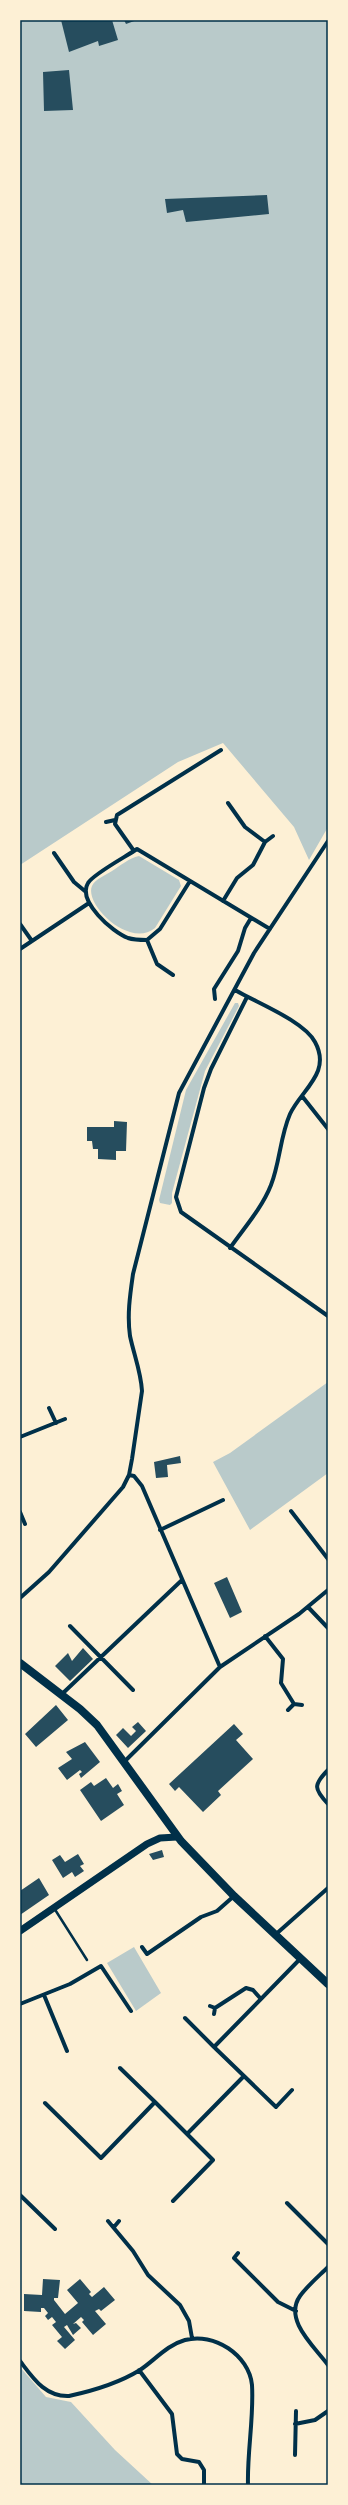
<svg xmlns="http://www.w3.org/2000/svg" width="348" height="2505" font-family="'Space Grotesk',sans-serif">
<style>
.green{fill:#b9caca}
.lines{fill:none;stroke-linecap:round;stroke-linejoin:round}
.stream{stroke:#669bbc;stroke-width:2.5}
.building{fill:#264d5e}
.service{stroke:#003049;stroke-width:2.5}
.minor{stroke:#003049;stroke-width:4}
.tertiary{stroke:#003049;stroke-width:7}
.primary{stroke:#003049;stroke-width:8}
.neatline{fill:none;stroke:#003049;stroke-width:1.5}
</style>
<rect width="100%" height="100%" fill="#fdf0d5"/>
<path class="green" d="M20 20H328V827L309 860 294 827 223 743 178 762 20 865Z
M139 856 179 880 181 886 155 928C129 949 84 904 92 886 95 879 106 875 112 871 120 866 129 858 139 856Z
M235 1003H238L239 1006 205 1071 172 1193V1203L170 1205 160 1203 159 1200 186 1090Z
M328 1382V1473L250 1530 213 1462 230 1453Z
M134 1947 161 1993 136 2011 107 1963Z
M20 2367 46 2397 71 2402 115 2450 153 2485H20Z"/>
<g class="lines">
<path class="stream" d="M20 2483 22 2485"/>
</g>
<path class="building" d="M61 20H112L118 40 99 46 98 41 69 52Z
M124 20H137L126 24Z
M69 70 73 110 44 111 43 72Z
M267 195 269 214 186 222 183 210 167 213 165 199Z
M114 1121 127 1122 126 1151H116V1160L98 1159V1149H93L92 1141H87V1127H114Z
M180 1456 181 1463 167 1465 168 1477 156 1478 154 1462Z
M227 1577 242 1612 230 1618 214 1583Z
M83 1648 93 1659 70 1681 55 1666 68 1653 72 1661Z
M56 1705 68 1720 36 1747 25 1734Z
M138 1722 146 1731 128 1748 116 1735 123 1728 131 1736 136 1731 132 1727Z
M234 1724 243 1734 236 1740 253 1759 218 1791 221 1795 203 1812 179 1787 175 1791 169 1784Z
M85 1742 100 1762 81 1778 79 1774 82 1772 80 1770 67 1780 58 1768 72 1759 66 1752Z
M106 1778 113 1788 118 1784 122 1791 117 1794 124 1805 101 1821 80 1790 91 1782 94 1786Z
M162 1850 164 1857 153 1860 149 1854Z
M78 1854 84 1864 80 1866 84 1871 75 1877 72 1872 63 1878 52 1860 60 1855 65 1862Z
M39 1878 49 1895 20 1915V1891Z
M43 2279 60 2280 58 2298H54V2300L65 2314 78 2303 67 2290 80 2279 91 2292 89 2294 92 2297 104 2287 115 2300 101 2311 99 2309 95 2311 106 2324 93 2335 82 2322 84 2320 81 2317 73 2324 76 2323 81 2328 73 2335 67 2325 64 2327 75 2340 65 2349 57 2341 62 2337 52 2325 56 2322 52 2317 48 2320 45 2316 48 2313 44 2308H41V2312L24 2311V2294L42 2295Z"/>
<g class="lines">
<path class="service" d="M54 1908 87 1960"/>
<path class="minor" d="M228 803 245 827 265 842
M106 822 115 820
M134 851 115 824 117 815 221 750
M54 853 74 882 86 892
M190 881 160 929 147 940C141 940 134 940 128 938 112 932 77 901 88 883 93 874 127 856 137 849L270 929
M223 901 237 878 253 865 265 842 273 836
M20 924 32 941
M147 940 157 964 173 975
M20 949 89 903
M247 997 211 1069 204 1088 176 1197 181 1212 328 1316
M215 999 214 989 238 951 245 928 251 918
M302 1096 328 1129
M230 1248C244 1228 262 1208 271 1185 280 1162 280 1137 290 1114 301 1090 332 1073 315 1042 304 1021 257 1003 235 990
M49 1408 56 1423
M20 1437 65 1419
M129 1475 134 1476 142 1486 220 1667
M291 1511 328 1559
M20 1512 25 1524
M160 1530 223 1500
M20 1598 49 1572 123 1487 129 1475 132 1459 142 1391C141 1372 134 1355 130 1336 127 1315 130 1295 133 1274L179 1093 254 953 328 841
M308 1607 328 1628
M70 1626 133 1690
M265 1636 283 1659 281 1683 294 1704
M62 1694 182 1580
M288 1710 294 1704 302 1705
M125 1761 220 1667 299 1614 328 1590
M328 1770C313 1785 314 1789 328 1804
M275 1935 328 1888
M142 1947 147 1954 201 1917 217 1911 234 1896
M44 1995 67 2051
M20 2004 70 1984 101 1966 131 2011
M210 2006 215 2008 214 2014
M215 2008 246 1988 253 1990 261 1999
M185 2018 214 2047
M120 2068 155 2102
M244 2076 276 2107 292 2090
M45 2103 101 2158 155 2102 187 2134 244 2076 214 2047 300 1959
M20 2195 55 2229
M173 2201 213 2160 187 2134
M287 2203 328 2244
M108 2221 133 2251 148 2275 180 2305 189 2321 192 2338
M114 2227 119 2221
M238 2253 234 2258 278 2302 296 2311
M328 2267C319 2276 308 2285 300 2296 283 2320 315 2347 328 2365
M20 2361C33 2378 45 2397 69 2396 92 2391 119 2383 140 2370 155 2360 167 2345 185 2340 214 2332 249 2355 252 2385 254 2418 247 2452 248 2485
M139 2370 172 2414 177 2454 182 2459 199 2462 204 2470V2485
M295 2424 315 2420 328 2411
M295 2455 296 2411"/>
<path class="tertiary" d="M20 1931 147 1844 160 1838 177 1837"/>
<path class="primary" d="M20 1663 80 1709 97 1725 181 1841 234 1896 328 1984"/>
</g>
<rect width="348" height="2505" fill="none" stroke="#fdf0d5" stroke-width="42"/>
<rect x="21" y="21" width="306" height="2463" class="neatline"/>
</svg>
